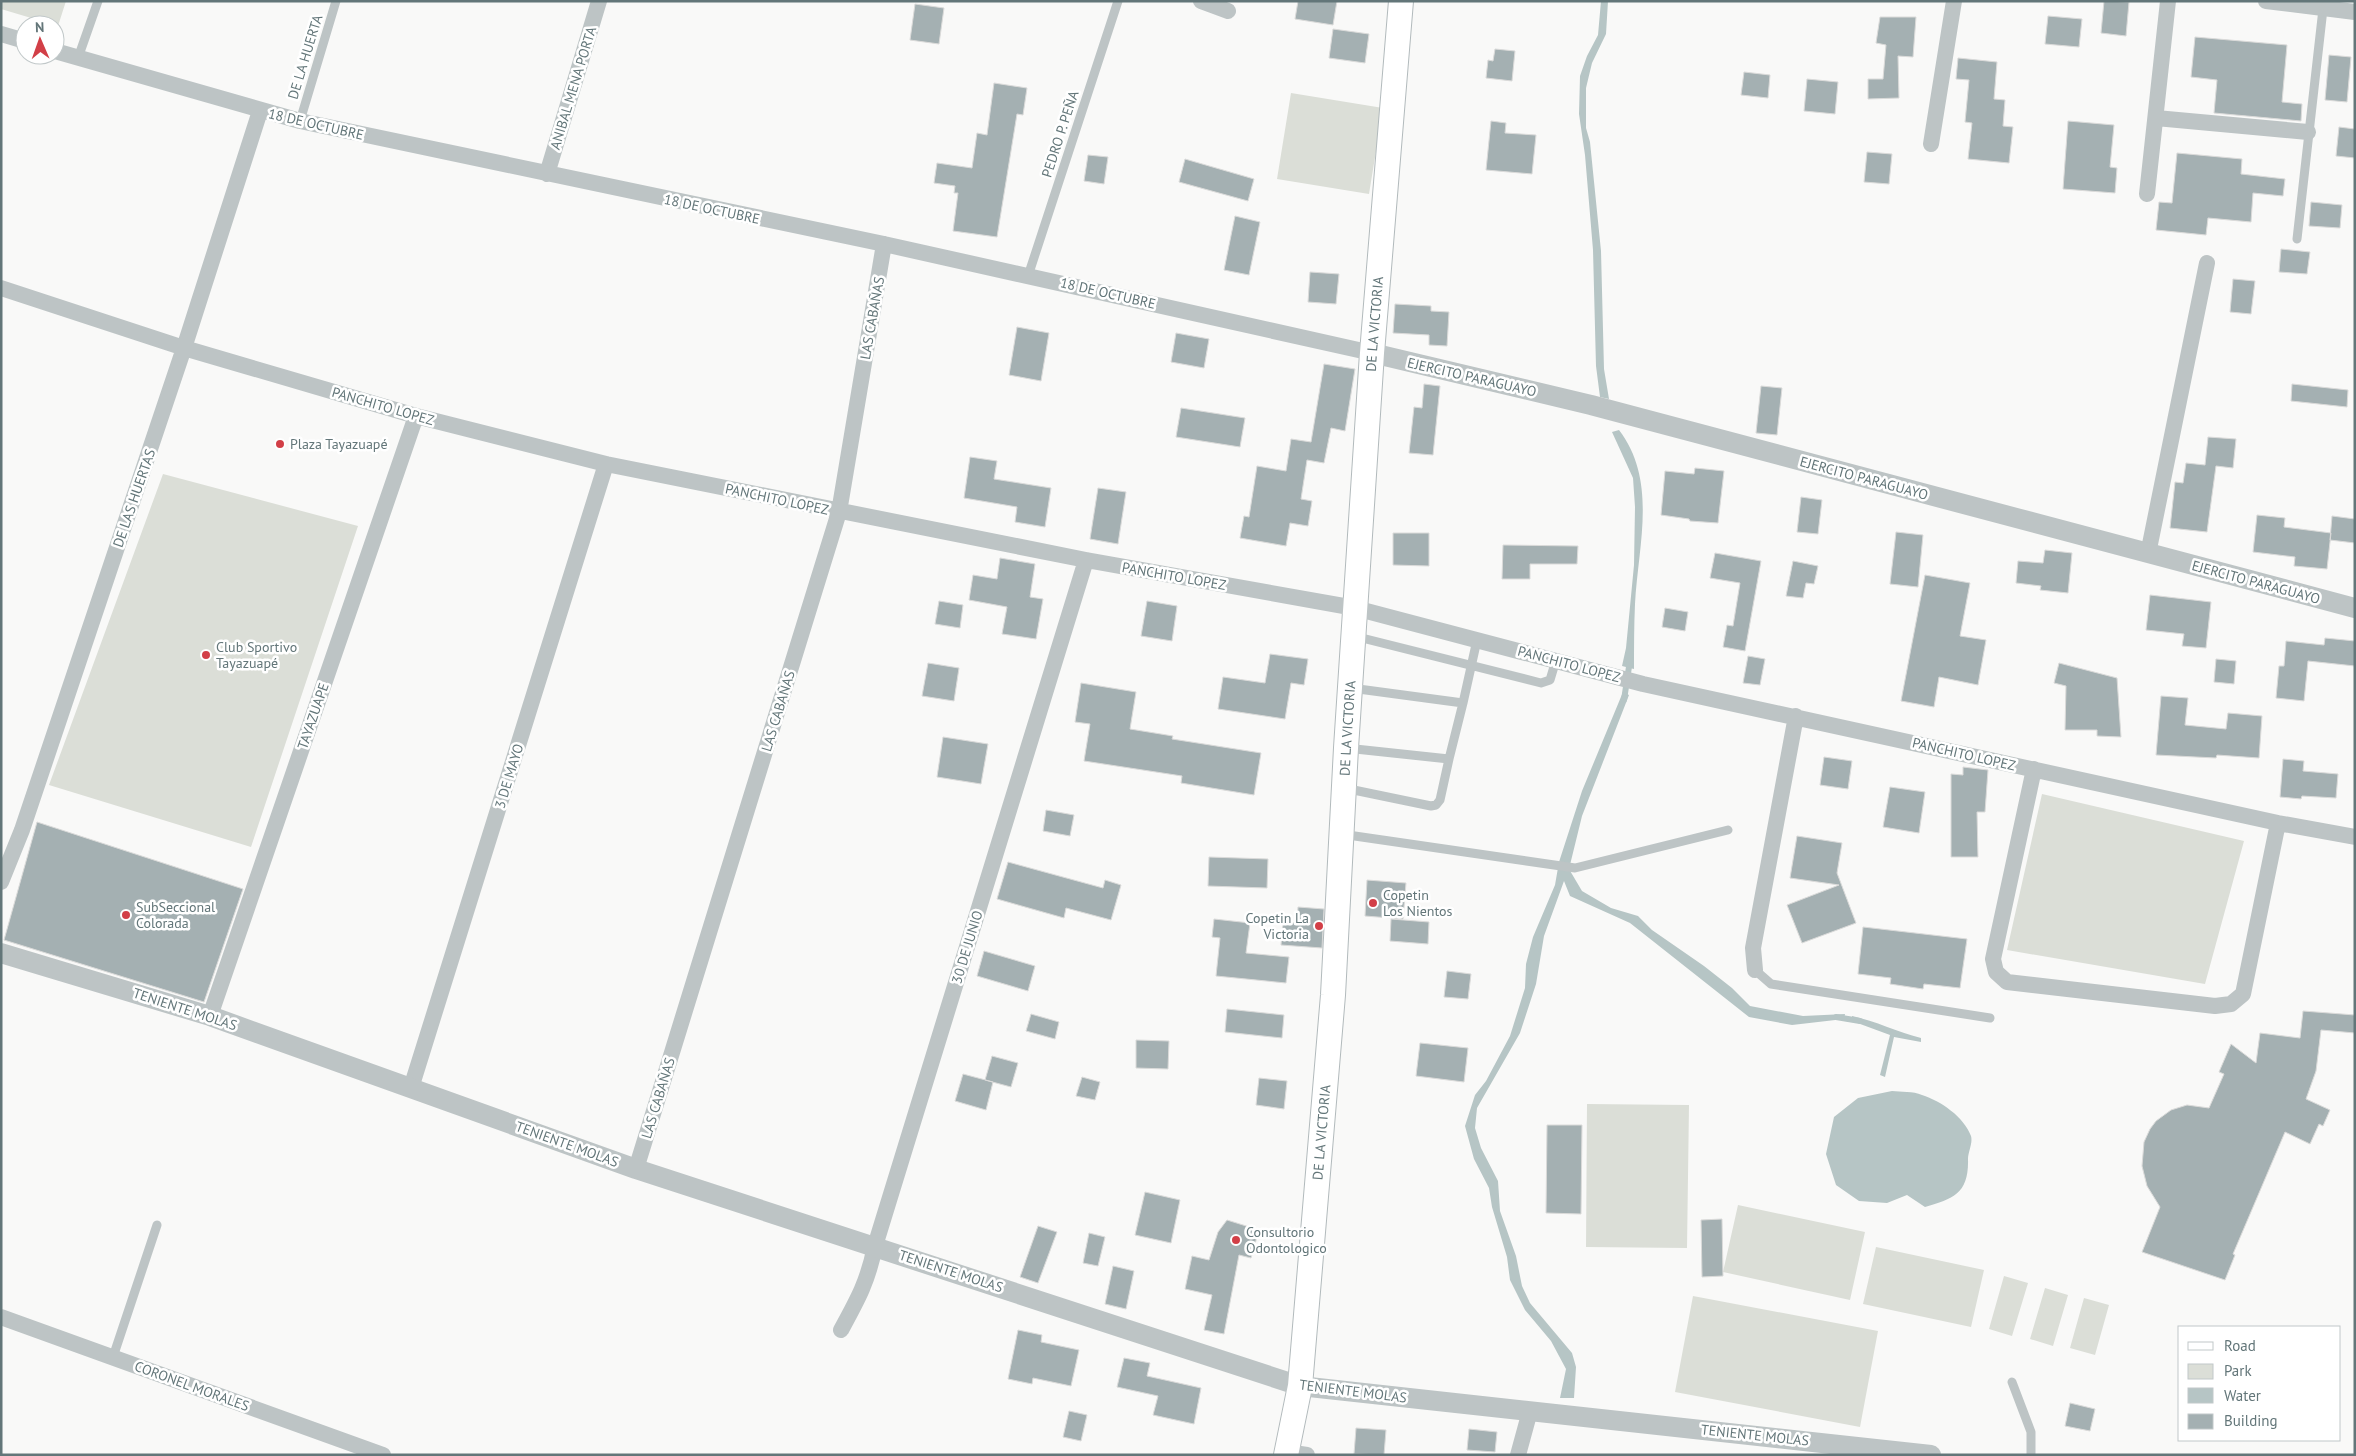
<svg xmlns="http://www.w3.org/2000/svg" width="2356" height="1456" font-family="'PT Sans',sans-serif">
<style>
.green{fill:#dbded7}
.water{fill:#b6c5c5}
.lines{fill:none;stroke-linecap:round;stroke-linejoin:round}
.stream{stroke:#b6c5c5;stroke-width:6}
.building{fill:#a4b0b2;stroke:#dbdbda}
.secondary-casing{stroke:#b2babc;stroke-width:26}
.service{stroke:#bdc4c5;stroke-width:9}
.minor{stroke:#bdc4c5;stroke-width:16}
.tertiary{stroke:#bdc4c5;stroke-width:20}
.secondary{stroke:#fff;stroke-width:24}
.poi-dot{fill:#d23f47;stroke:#fff;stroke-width:2}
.labels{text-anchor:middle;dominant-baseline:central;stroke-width:5;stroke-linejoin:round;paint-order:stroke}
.street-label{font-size:14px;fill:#637679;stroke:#fff}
.poi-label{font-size:14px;fill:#637679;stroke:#fff;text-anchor:start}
</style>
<rect width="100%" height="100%" fill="#f9f9f8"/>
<path class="green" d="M1 1H66L58 26 1 9Z
M1291 93 1383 108 1369 194 1277 179Z
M163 474 358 526 251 847 49 785Z
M2042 794 2244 841 2205 984 2007 950Z
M1587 1104 1689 1105 1687 1248 1586 1247Z
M1738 1205 1865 1232 1850 1300 1723 1272Z
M1876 1247 1984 1270 1971 1327 1863 1304Z
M2004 1276 2028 1283 2012 1336 1989 1329Z
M2045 1288 2068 1295 2053 1346 2030 1339Z
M1693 1296 1878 1331 1860 1427 1675 1392Z
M2084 1298 2109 1305 2095 1355 2070 1348Z"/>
<path class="water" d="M1601 1H1608L1606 34 1592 63 1586 88V128L1590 142 1601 251 1604 369 1609 399 1600 397 1596 366 1593 250 1585 155 1579 114 1580 76 1587 56 1598 35Z
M1619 430C1658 481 1638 546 1635 604 1634 626 1634 647 1634 669L1622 666 1626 648 1634 565 1635 507 1633 478 1612 432Z
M1623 692 1629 695 1582 816 1569 869 1582 891 1611 908 1638 916 1652 930 1704 966 1732 988 1750 1006 1803 1016 1845 1014 1844 1019 1792 1025 1749 1017 1630 923 1570 896 1564 881 1544 936 1536 984 1520 1033 1477 1108 1475 1128 1481 1148 1498 1181 1500 1211 1516 1256 1522 1286 1530 1303 1572 1353 1576 1367 1574 1398H1560L1566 1369 1551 1341 1525 1310 1510 1280 1507 1257 1492 1207 1489 1188 1474 1159 1465 1126 1475 1095 1486 1081 1510 1036 1525 988 1526 964 1533 937 1555 885 1559 862 1582 791Z
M1852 1016C1876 1021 1897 1032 1921 1038V1042L1894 1037 1885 1077 1880 1075 1890 1035 1852 1021Z
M1892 1091C1901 1092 1913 1091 1922 1095 1941 1101 1964 1117 1971 1136 1973 1143 1968 1152 1968 1159 1969 1193 1954 1199 1925 1207L1907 1195 1887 1203 1859 1201 1836 1185 1826 1154 1834 1117 1858 1098Z"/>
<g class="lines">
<path class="stream" d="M1624 700 1630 660
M1836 1017 1860 1021"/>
</g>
<path class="building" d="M1298 1H1337L1333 25 1295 19Z
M2104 1 2129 2 2126 36 2101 33Z
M915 4 944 8 939 44 910 40Z
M2048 16 2082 19 2079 47 2045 44Z
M1880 17H1916L1913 57 1898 56 1899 98 1868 99V79H1883L1886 45 1876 43Z
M1333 29 1369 34 1365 63 1329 58Z
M2195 37 2287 45 2282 102 2302 104 2301 121 2214 113 2217 80 2191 77Z
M1495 49 1515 51 1512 81 1486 78 1488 60 1493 61Z
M2329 55 2351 57 2347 102 2325 100Z
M1958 58 1997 62 1994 99 2005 100 2003 126 2013 127 2009 163 1968 159 1972 123 1965 122 1969 80 1956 79Z
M1744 72 1770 75 1768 98 1741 95Z
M1807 79 1838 82 1835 114 1804 111Z
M994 83 1027 88 1023 115 1017 114 997 237 953 231 958 193H954L955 186 934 183 937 163 972 168 977 133 987 135Z
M1491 121 1506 123 1505 133 1536 135 1532 174 1486 170Z
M2068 121 2114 125 2110 167 2117 168 2115 193 2063 189Z
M2339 127 2355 129V158L2336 156Z
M1867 152 1892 154 1889 184 1864 182Z
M2177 153 2242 159 2241 174 2285 179 2283 196 2253 193 2251 222 2208 218 2206 235 2156 230 2159 202 2172 203Z
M1088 155 1108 157 1104 184 1084 181Z
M1185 159 1254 179 1248 201 1179 182Z
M2311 202 2342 205 2340 228 2309 226Z
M1235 216 1260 222 1249 275 1224 270Z
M2281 249 2310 252 2307 274 2279 272Z
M1310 272 1339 274 1336 304 1308 302Z
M2233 279 2255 281 2251 314 2230 312Z
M1395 304 1431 306V311L1449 312 1447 346 1429 345V335L1393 333Z
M1017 327 1049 333 1041 381 1009 375Z
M1176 333 1209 339 1204 368 1171 362Z
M1324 364 1355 369 1345 431 1331 428 1324 463 1307 460 1301 499 1312 501 1308 526 1290 523 1286 546 1240 538 1244 516 1249 517 1257 466 1286 471 1291 439 1311 442Z
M1424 384 1440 386 1433 455 1409 453 1414 407 1422 408Z
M2292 384 2348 390 2347 407 2291 401Z
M1761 386 1782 388 1777 435 1756 433Z
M1181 408 1245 418 1240 447 1176 437Z
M2208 437 2236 439 2233 468 2216 466 2207 532 2170 528 2175 482 2183 483 2186 463 2205 465Z
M970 457 997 461 994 479 1051 488 1045 527 1015 522 1017 507 964 498Z
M1695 468 1724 471 1718 523 1690 521 1689 519 1661 515 1665 471 1694 474Z
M1098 488 1126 492 1118 544 1090 539Z
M1801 497 1822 500 1818 534 1797 532Z
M2257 515 2285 518 2284 527 2331 533 2327 569 2294 566 2295 557 2253 552Z
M2332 516 2355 519V543L2330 540Z
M1896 532 1923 535 1918 587 1890 584Z
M1393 533H1429V566L1393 565Z
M1503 545 1578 546 1577 564H1530V579H1502Z
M2045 550 2072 553 2068 593 2040 590 2041 586 2016 583 2018 561 2043 563Z
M1715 553 1761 561 1745 651 1723 647 1727 625 1733 626 1740 583 1710 578Z
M1000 558 1035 564 1030 597 1043 599 1036 639 1002 634 1007 607 969 600 973 575 997 579Z
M1793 561 1818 566 1814 584 1806 583 1803 598 1786 596Z
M1925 575 1970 583 1960 636 1986 640 1978 685 1939 677 1934 707 1901 701Z
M2150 595 2211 602 2206 648 2182 646 2184 634 2146 630Z
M939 601 963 605 960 628 935 624Z
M1147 601 1177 606 1172 641 1141 636Z
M1665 608 1688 612 1685 631 1662 627Z
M2325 638 2355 641V666L2308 661 2304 701 2276 698 2279 666H2284L2286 641 2324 645Z
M1270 654 1308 659 1304 685 1291 683 1285 719 1218 709 1223 677 1265 683Z
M1748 656 1765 659 1760 685 1743 683Z
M2216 659 2236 661 2234 684 2214 682Z
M928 663 959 668 954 701 922 696Z
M2059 663 2117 678 2121 737 2097 736V730H2065L2066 686 2054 683Z
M1081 683 1136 692 1130 729 1173 736 1172 739 1261 753 1254 795 1181 783 1182 776 1084 761 1090 724 1075 722Z
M2161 696 2188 698 2185 725 2226 729 2228 713 2262 716 2259 758 2217 755 2216 758 2156 755Z
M943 737 988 744 981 784 937 777Z
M1824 757 1852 761 1848 789 1820 785Z
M2283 759 2304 761 2303 771 2338 774 2336 798 2302 796 2301 799 2280 797Z
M1963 767 1988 770 1985 812H1977L1978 857H1951V774L1963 775Z
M1890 787 1925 792 1919 833 1883 827Z
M1046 810 1074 815 1070 836 1043 831Z
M37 822 243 889 204 1002 4 940Z
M1797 836 1842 843 1837 873 1856 923 1802 943 1787 905 1839 885 1790 878Z
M1209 857 1268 859 1267 888 1208 886Z
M1008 862 1103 888 1105 880 1121 885 1111 920 1066 908 1064 918 997 899Z
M1367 880 1406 883 1403 919 1365 916Z
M1298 907 1324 909 1322 948 1281 945 1283 922 1297 923Z
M1214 919 1250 923 1246 953 1289 957 1286 983 1216 976 1220 938 1212 937Z
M1391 919 1429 922 1428 944 1390 941Z
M1863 927 1967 939 1960 988 1924 984 1923 989 1890 984 1891 978 1858 974Z
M984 951 1035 966 1028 991 977 976Z
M1447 971 1471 974 1468 999 1444 997Z
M1227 1009 1284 1015 1282 1038 1225 1032Z
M2303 1011 2355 1015V1033L2321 1030 2316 1071 2306 1099 2330 1110 2323 1126 2319 1124 2310 1144 2285 1132 2233 1254 2235 1255 2225 1280 2142 1252 2160 1207 2147 1186 2142 1166 2144 1142 2150 1129 2156 1121 2171 1110 2187 1105 2209 1108 2224 1074 2219 1072 2231 1044 2256 1063 2260 1033 2300 1038Z
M1031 1014 1059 1022 1055 1039 1026 1031Z
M1136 1040 1169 1041 1168 1069 1136 1068Z
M1420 1043 1468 1048 1464 1082 1416 1076Z
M992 1056 1018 1063 1011 1087 985 1080Z
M963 1074 993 1082 986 1110 955 1101Z
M1082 1077 1100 1082 1095 1100 1076 1096Z
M1259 1078 1287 1081 1284 1109 1256 1105Z
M1547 1125H1582L1581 1214 1546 1213Z
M1145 1192 1180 1200 1171 1243 1135 1235Z
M1722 1219 1723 1276 1702 1277 1701 1220Z
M1227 1220 1259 1230 1251 1258 1239 1255 1224 1334 1204 1330 1212 1295 1185 1289 1192 1256 1209 1260 1218 1232Z
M1038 1226 1057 1232 1038 1283 1020 1277Z
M1089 1233 1105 1237 1098 1266 1083 1263Z
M1113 1266 1134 1271 1126 1309 1105 1304Z
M1018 1330 1042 1335 1041 1342 1079 1350 1071 1386 1033 1378 1032 1384 1008 1379Z
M1124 1358 1150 1363 1147 1376 1201 1388 1194 1424 1153 1415 1158 1396 1117 1387Z
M2070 1403 2095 1409 2090 1431 2065 1426Z
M1069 1411 1087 1415 1081 1441 1063 1437Z
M1356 1428 1386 1430 1384 1455 1354 1454Z
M1469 1429 1497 1432 1495 1452 1467 1450Z"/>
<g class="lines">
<g class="secondary-casing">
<g id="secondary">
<path id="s1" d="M1286 1455 1300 1386 1333 995 1346 748 1372 353 1401 1"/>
</g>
</g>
<path class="service" d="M78 58 98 1
M300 121 336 1
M2297 239 2323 9
M1028 276 1118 1
M1354 636 1541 683 1550 680 1556 660
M1463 703 1477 640
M1346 748 1449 759 1463 703 1351 688
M1344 788 1431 806 1436 805 1440 800 1449 759
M1341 834 1575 868 1728 830
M1755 970 1771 984 1990 1018
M113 1357 157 1225
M2012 1382 2031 1432V1455"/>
<path class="minor" d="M1201 1 1228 11
M2266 1 2355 12
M1 34 25 41
M55 51 300 121 884 244 1372 353
M2156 118 2308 132
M1931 144 1954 1
M547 174 599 1
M2147 194 2168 1
M1 288 184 348 416 416 606 464 1086 560 1355 608 1643 684 2278 823 2355 837
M2148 554 2207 263
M2034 769 1993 959 1996 972 2007 982 2215 1006 2231 1004 2243 994 2278 823
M1 882 22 830 184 348 260 111
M1755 970 1753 948 1796 716
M210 1016 416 416
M411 1088 606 464
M636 1169 839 512 884 244
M1 1317 383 1455
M841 1330C858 1299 868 1281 875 1246L1086 560
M1287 1452 1307 1455
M1518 1455 1530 1411"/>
<path class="tertiary" d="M1372 353 1591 405 2355 608
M1 953 210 1016 636 1169 1300 1386 1931 1455"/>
<use href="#secondary" class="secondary"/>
</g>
<g class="poi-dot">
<circle cx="280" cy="444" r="5"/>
<circle cx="206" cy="655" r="5"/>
<circle cx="1373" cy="903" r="5"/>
<circle cx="126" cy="915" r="5"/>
<circle cx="1319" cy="926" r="5"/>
<circle cx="1236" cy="1240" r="5"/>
</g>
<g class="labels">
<g class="street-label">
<text transform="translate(305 57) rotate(-73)">DE LA HUERTA</text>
<text transform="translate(573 88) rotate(-73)">ANIBAL MENA PORTA</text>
<text transform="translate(316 124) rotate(13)">18 DE OCTUBRE</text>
<text transform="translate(1060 134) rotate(-72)">PEDRO P. PEÑA</text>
<text transform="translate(712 209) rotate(12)">18 DE OCTUBRE</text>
<text transform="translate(1108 293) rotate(13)">18 DE OCTUBRE</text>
<text transform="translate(872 318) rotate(-80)">LAS CABAÑAS</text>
<text stroke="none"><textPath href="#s1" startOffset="1135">DE LA VICTORIA</textPath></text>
<text transform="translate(1472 377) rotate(13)">EJERCITO PARAGUAYO</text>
<text transform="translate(383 406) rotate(16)">PANCHITO LOPEZ</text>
<text transform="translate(1864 478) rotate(15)">EJERCITO PARAGUAYO</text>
<text transform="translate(134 498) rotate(-71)">DE LAS HUERTAS</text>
<text transform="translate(777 499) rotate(12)">PANCHITO LOPEZ</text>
<text transform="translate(1174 576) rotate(10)">PANCHITO LOPEZ</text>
<text transform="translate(2256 582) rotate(15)">EJERCITO PARAGUAYO</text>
<text transform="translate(1569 664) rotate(15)">PANCHITO LOPEZ</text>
<text transform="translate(778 711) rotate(-73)">LAS CABAÑAS</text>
<text transform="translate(313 716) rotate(-71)">TAYAZUAPE</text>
<text stroke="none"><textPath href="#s1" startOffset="730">DE LA VICTORIA</textPath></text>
<text transform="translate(1964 754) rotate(13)">PANCHITO LOPEZ</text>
<text transform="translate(509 776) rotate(-73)">3 DE MAYO</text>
<text transform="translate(967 947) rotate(-73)">30 DE JUNIO</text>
<text transform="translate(185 1009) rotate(18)">TENIENTE MOLAS</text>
<text transform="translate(658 1098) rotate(-73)">LAS CABAÑAS</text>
<text stroke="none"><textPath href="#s1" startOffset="325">DE LA VICTORIA</textPath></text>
<text transform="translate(567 1144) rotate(20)">TENIENTE MOLAS</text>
<text transform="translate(951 1271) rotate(18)">TENIENTE MOLAS</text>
<text transform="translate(192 1386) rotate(20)">CORONEL MORALES</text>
<text transform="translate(1353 1391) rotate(7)">TENIENTE MOLAS</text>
<text transform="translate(1755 1435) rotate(6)">TENIENTE MOLAS</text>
</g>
<g class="poi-label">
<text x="290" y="444">Plaza Tayazuapé</text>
<text x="216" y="647">Club Sportivo<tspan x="216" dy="16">Tayazuapé</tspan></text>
<text x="1383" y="895">Copetin<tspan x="1383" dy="16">Los Nientos</tspan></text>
<text x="136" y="907">SubSeccional<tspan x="136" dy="16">Colorada</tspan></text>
<text x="1309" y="918" text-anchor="end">Copetin La<tspan x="1309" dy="16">Victoria</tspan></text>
<text x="1246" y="1232">Consultorio<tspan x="1246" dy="16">Odontologico</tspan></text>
</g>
</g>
<rect width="2356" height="1456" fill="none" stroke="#637679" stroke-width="5"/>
<rect x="2178" y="1326" width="162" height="115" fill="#ffffff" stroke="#c1c8c9"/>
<rect x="2188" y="1342" width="25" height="8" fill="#ffffff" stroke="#c1c8c9"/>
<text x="2224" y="1351" font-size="15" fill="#637679">Road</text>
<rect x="2188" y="1364" width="25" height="15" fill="#dbded7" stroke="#c1c8c9"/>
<text x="2224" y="1376" font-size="15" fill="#637679">Park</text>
<rect x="2188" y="1388" width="25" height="15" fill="#b6c5c5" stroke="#c1c8c9"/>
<text x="2224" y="1401" font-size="15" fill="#637679">Water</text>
<rect x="2188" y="1414" width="25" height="15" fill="#a4b0b2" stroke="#c1c8c9"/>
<text x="2224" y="1426" font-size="15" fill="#637679">Building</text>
<g transform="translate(40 40) rotate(358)"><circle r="24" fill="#ffffff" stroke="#c1c8c9"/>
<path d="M0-4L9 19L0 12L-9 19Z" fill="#d23f47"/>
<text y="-8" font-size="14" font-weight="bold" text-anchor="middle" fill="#637679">N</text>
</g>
</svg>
